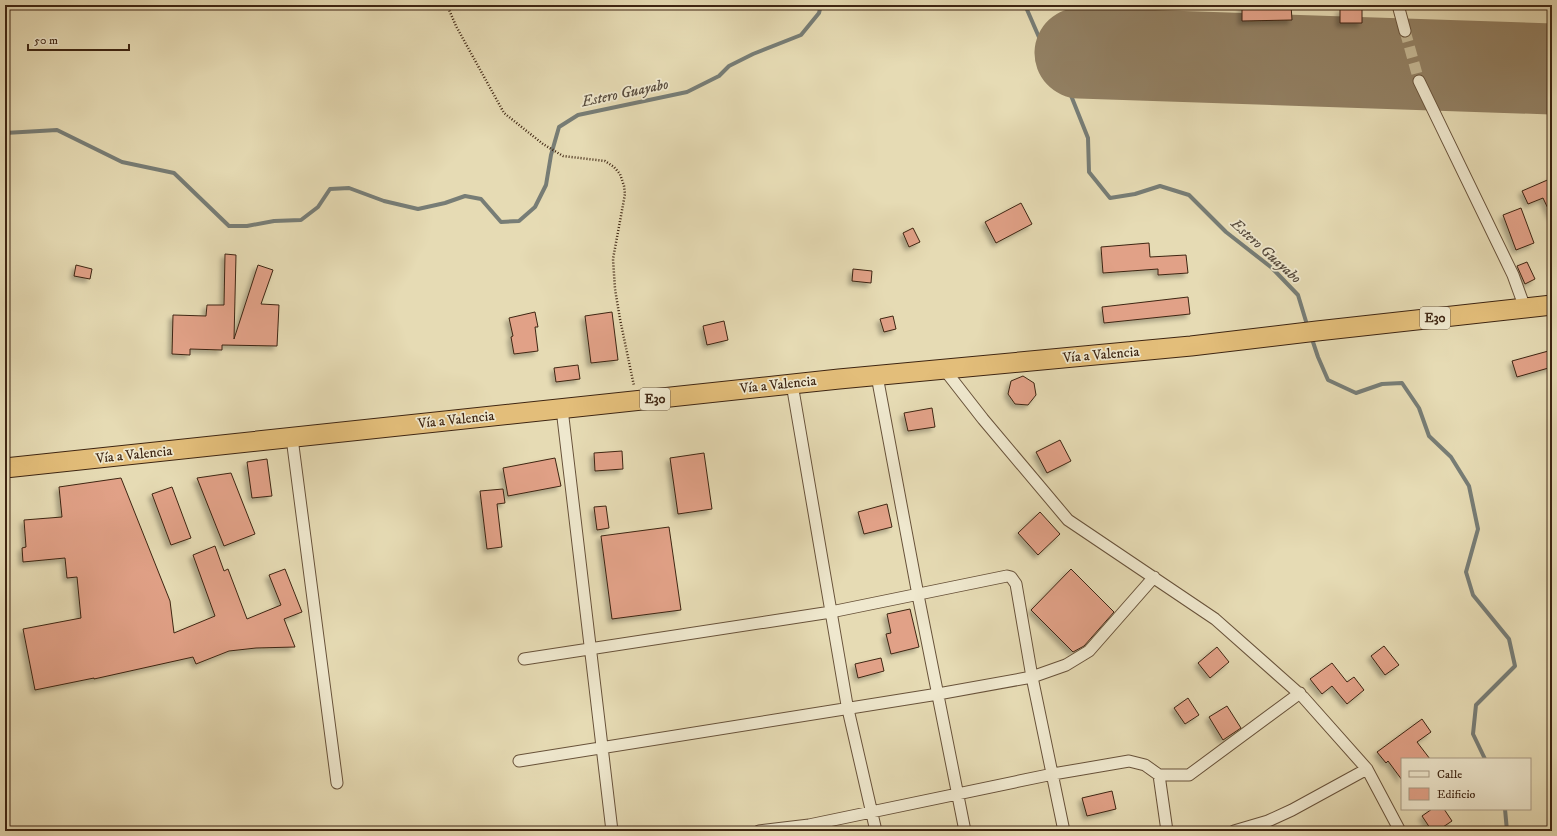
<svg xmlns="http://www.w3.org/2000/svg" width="1557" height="836" font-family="'IM FELL DW Pica',serif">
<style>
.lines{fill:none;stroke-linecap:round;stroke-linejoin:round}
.stream{stroke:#777d76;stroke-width:4}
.runway{stroke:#928063;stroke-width:91}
.building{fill:#e1a187;stroke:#3e2512;filter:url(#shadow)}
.minor-tunnel{stroke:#c4b794;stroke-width:11;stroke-dasharray:11 5.5;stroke-linecap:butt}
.minor-casing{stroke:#68523a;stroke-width:13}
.trunk-casing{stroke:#3e2512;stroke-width:21}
.path{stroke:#3e2512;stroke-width:2.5;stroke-dasharray:1 2;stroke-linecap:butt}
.minor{stroke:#efe8ce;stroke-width:11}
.trunk{stroke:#e3be7a;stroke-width:19}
.labels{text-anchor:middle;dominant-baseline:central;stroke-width:3.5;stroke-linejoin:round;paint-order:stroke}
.shield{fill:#efe8ce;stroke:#73604a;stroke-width:1}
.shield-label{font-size:13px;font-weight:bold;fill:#3e2512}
.street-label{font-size:14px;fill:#3e2512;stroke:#efe8ce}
.water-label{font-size:15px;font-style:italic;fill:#564a3c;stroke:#efe8ce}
</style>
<defs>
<filter id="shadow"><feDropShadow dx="-3.5" dy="3.5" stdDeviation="2" flood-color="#0004"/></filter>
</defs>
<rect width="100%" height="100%" fill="#e6dbb4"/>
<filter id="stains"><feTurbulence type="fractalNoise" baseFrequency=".005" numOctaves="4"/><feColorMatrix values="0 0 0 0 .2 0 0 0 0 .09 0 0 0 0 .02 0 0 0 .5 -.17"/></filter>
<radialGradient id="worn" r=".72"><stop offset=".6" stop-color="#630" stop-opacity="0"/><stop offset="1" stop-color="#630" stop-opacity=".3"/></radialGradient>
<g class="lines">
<path class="stream" d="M1025 5 1045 51 1070 93 1088 138 1089 172 1110 198 1135 194 1160 186 1189 195 1226 232 1272 268 1298 295 1308 328
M5 133 57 130 122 162 174 173 229 226H247L274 221 301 220 318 207 330 189 349 188 384 201 418 209 445 203 465 196 481 199 501 222 519 221 535 207 546 185 551 155 559 127 578 115 687 92 719 76 729 66 753 54 801 35 819 13 821 5
M1311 336 1318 357 1328 380 1356 393 1382 384 1402 383 1419 408 1429 436 1451 457 1469 486 1478 529 1466 572 1473 595 1509 639 1515 666 1476 705 1473 734 1485 759
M1505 809 1507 831"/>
<path class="runway" d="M1080 53 1552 69"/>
</g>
<path class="building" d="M1242 5H1291L1292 20 1242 21Z
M1340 9H1362V23H1340Z
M1552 178V217L1543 198 1528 204 1522 191Z
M1021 203 1032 224 996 243 985 222Z
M1521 208 1534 243 1516 250 1503 215Z
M913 228 920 242 909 247 903 233Z
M1149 243 1150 257 1186 255 1188 273 1158 275V269L1103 273 1101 247Z
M225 254 236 255 234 339 258 265 273 270 261 304 279 305 277 346 222 345V350L190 349V355L172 354 173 315 206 316 207 305H224Z
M1527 262 1535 279 1525 284 1517 266Z
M76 265 92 269 90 279 74 276Z
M853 269 872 271 871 283 852 281Z
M1188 297 1190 314 1104 323 1102 307Z
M535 312 538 327H535L538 351 514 354 511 337 513 336 509 318Z
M612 312 618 360 591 363 585 316Z
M893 316 896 329 884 332 880 319Z
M724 321 728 340 707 345 703 326Z
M1552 350V367L1517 377 1512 361Z
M578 365 580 379 556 382 554 368Z
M1023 376 1034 383 1036 395 1028 405 1015 404 1008 394 1011 381Z
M932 408 935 427 908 431 904 413Z
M1060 440 1071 461 1047 473 1036 452Z
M622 451 623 469 595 471 594 453Z
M704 453 712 509 678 514 670 458Z
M555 458 561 486 508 496 503 468Z
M267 459 272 496 252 498 247 462Z
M231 473 255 534 224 546 197 478Z
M121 478 170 601 174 633 215 616 193 555 215 546 224 571 228 569 247 619 281 605 269 575 285 569 302 612 284 619 295 647 256 648 229 651 196 664 193 657 94 679V678L35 690 23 629 81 618 77 577 67 578 65 558 23 562 22 548 26 547 24 520 62 517 59 487Z
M172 487 191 538 171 545 152 494Z
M503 489 505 503 497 504 502 547 487 549 480 491Z
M887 504 892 527 864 534 858 512Z
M606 506 609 528 597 530 594 507Z
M1040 512 1060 534 1038 555 1018 533Z
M669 527 681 610 612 619 601 536Z
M1071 569 1114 612 1084 646 1073 652 1031 610Z
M910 609 919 647 891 654 886 634 891 633 887 614Z
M1384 646 1399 665 1385 675 1371 656Z
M1217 647 1229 662 1210 678 1198 663Z
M881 658 884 671 858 678 855 664Z
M1332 663 1347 682 1354 677 1364 690 1347 704 1332 686 1322 694 1310 679Z
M1188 698 1199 715 1185 724 1174 708Z
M1227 706 1241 728 1223 740 1209 717Z
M1422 719 1431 732 1417 742 1430 759H1402V780L1388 761 1386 763 1377 752Z
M1112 791 1116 809 1087 816 1082 798Z
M1432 809H1444L1452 821 1437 831H1432L1422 816Z"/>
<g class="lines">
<path class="minor-tunnel" d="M1405 31 1419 81"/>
<g class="minor-casing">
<path id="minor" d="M1398 5 1405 31
M1419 81 1513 275 1525 308
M944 369 983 419 1068 520 1215 619 1303 697 1367 769 1400 831
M877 376 918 595 965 831
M792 384 847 705 876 831
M562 409 612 831
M292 438 337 783
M524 659 831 612 1007 576 1011 577 1016 584 1032 677 1064 831
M519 761 938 694 1032 677 1066 665 1089 651 1154 577
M1159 775 1167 831
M759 831 809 825 1053 774 1129 761 1145 765 1159 775H1189L1300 693
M1234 831 1268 821 1292 810 1367 769"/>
</g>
<g class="trunk-casing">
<path id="trunk" d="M5 468 839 379 1191 346 1317 331 1552 305"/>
</g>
<path class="path" d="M447 5 456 26 504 113 543 144 563 156 605 161 614 167 620 174 624 186 625 194 613 259 615 289 620 319 634 386"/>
<use href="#minor" class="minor"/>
<use href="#trunk" class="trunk"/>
</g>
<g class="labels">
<g class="shield">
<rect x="1420" y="307" width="30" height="22" rx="3"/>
<rect x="640" y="388" width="30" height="22" rx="3"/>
</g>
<g class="shield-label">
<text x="1435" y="318">E30</text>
<text x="655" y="399">E30</text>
</g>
<g class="street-label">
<text transform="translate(1101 355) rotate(-5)">Vía a Valencia</text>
<text transform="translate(778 385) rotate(-6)">Vía a Valencia</text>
<text transform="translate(456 420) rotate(-6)">Vía a Valencia</text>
<text transform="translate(134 455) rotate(-6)">Vía a Valencia</text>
</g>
<g class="water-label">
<text transform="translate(625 93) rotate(-12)">Estero Guayabo</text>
<text transform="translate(1266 251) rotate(42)">Estero Guayabo</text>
</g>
</g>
<rect width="1557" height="836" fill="none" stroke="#e6dbb4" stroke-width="20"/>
<rect x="6" y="6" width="1545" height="824" fill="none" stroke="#3e2512" stroke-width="2"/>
<rect x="10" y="10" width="1537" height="816" fill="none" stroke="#3e2512"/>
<rect x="1401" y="758" width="130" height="52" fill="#efe8ce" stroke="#a89a83"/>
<rect x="1409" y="771" width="20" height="6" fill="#efe8ce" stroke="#a89a83"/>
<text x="1437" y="778" font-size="12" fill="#3e2512">Calle</text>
<rect x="1409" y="788" width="20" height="12" fill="#e1a187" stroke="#a89a83"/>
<text x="1437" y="798" font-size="12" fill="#3e2512">Edificio</text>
<path d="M28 44v6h101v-6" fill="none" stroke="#3e2512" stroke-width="2"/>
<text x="34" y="44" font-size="12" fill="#3e2512" stroke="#efe8ce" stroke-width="3" paint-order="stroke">50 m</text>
<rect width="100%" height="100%" filter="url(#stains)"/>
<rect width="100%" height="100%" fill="url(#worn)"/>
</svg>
